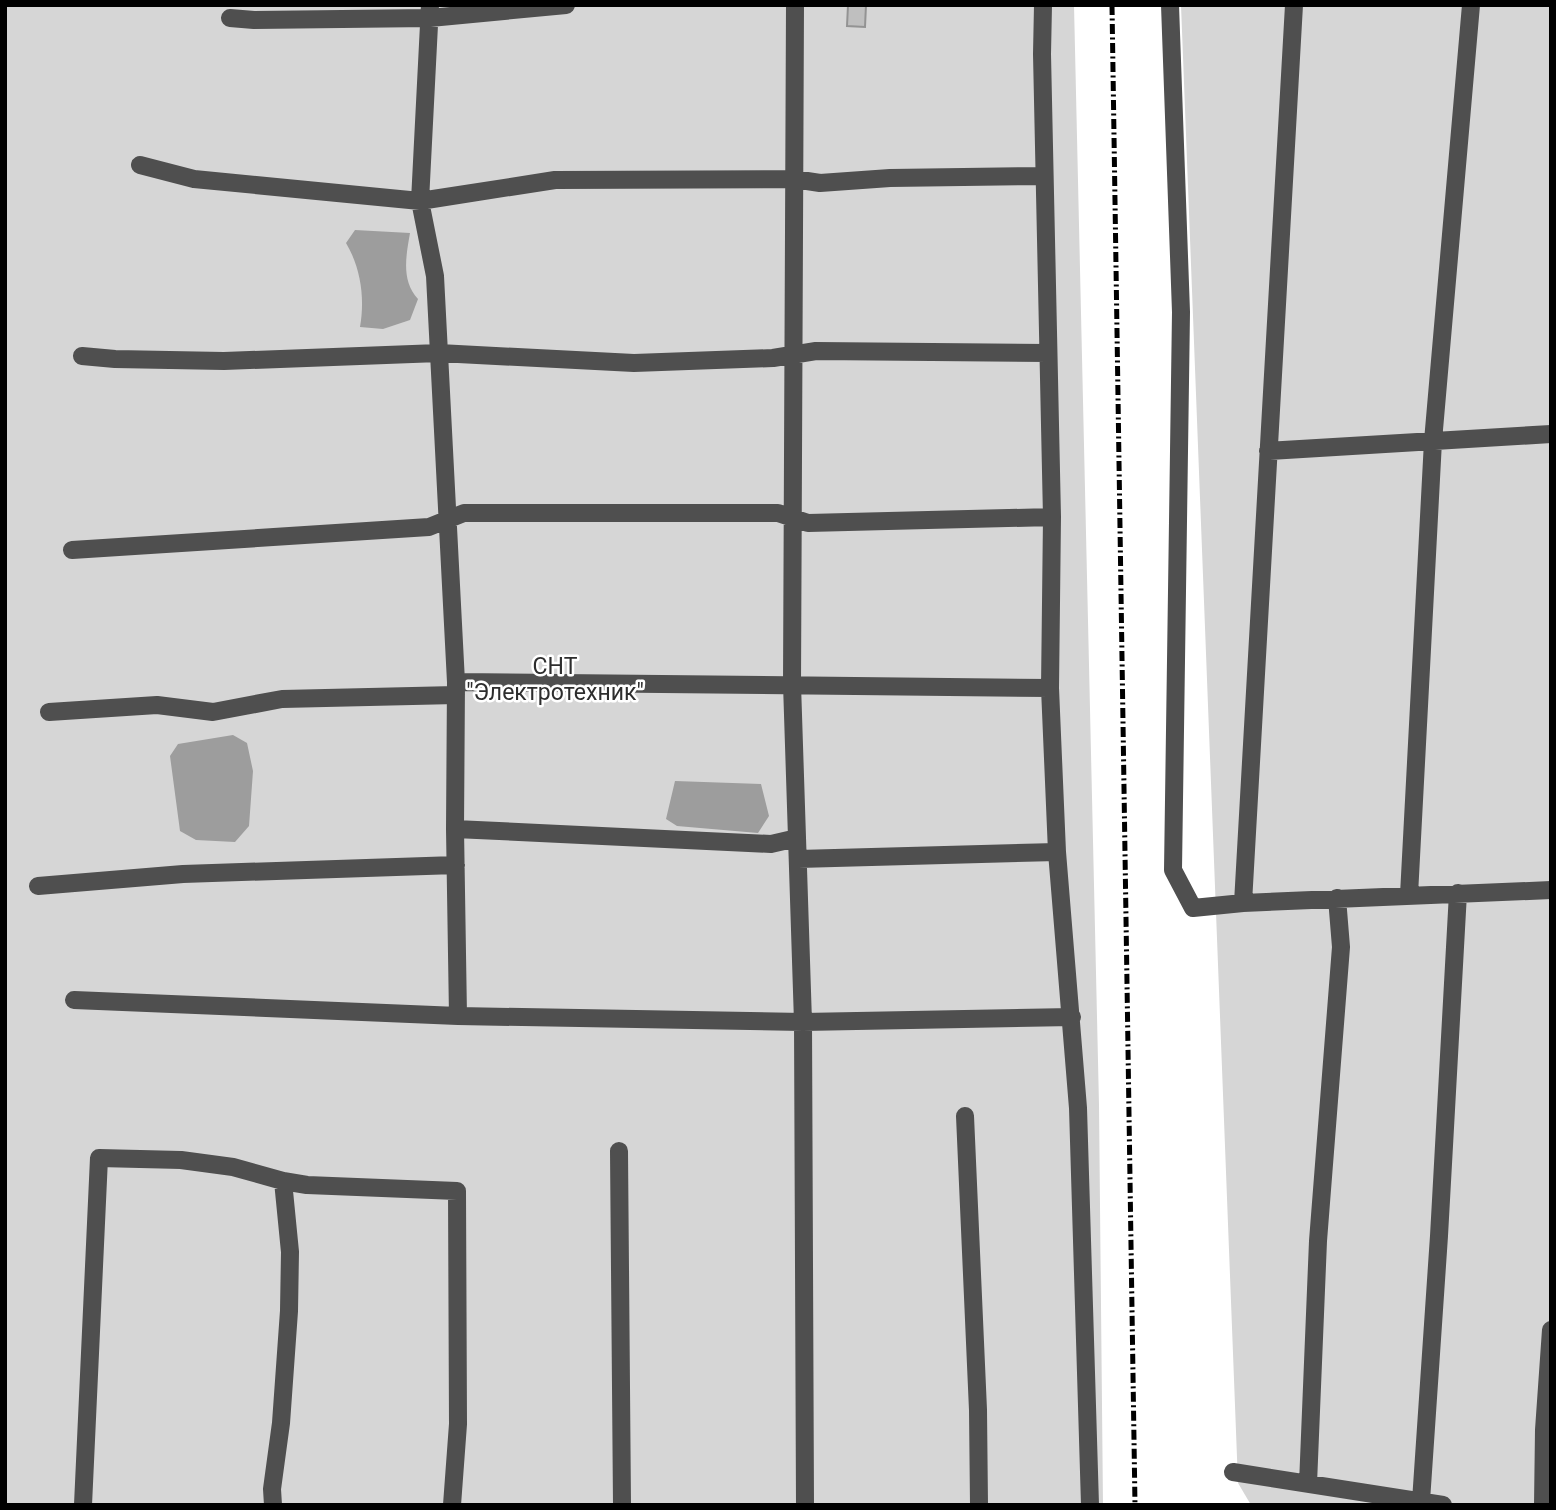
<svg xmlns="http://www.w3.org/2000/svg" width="1556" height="1510" font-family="Roboto,sans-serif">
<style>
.green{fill:#d6d6d6}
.water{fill:#9d9d9d}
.building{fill:#bfbfbf;stroke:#939393;stroke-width:2}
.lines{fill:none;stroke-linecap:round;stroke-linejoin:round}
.minor{stroke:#4f4f4f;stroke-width:18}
.rail{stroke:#000;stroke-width:5;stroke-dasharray:10 3.5 2 3.5;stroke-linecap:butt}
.labels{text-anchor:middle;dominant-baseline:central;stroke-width:5;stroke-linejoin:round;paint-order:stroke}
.park-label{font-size:23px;fill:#2d2d2d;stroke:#fff}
</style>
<rect width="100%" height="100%" fill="#fff"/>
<path class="green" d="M5 5H1074L1099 1105 1103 1505H5Z
M1181 5H1551V1505H1251L1238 1483Z"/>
<path class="water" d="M355 230 410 233C406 256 401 281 418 299L410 320 383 329 360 327C365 299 361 268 346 243Z
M233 735 247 743 253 771 249 826 235 842 196 840 180 831 170 756 178 744Z
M675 781 761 784 769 816 758 833 677 826 666 819Z"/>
<path class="building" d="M848 5H866L865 27 847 26Z"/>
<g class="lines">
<path class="minor" d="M430 5 420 201 435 276 456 682 455 829 458 1016
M795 5 792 684 803 1022 805 1505
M1043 5 1042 54 1052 517 1050 688 1057 852 1078 1108 1090 1505
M1170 5 1181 312 1173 870 1193 908 1243 903 1551 890
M230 18 254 20 430 18 566 5
M140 165 194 179 420 201 555 180 794 179 820 183 890 178 1044 176
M82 356 115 359 224 361 439 353 634 363 773 358 816 351 1048 353
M1268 451 1551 434
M72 550 429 527 464 513H778L808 523 1052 517
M456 682 1050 688
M49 712 157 705 213 712 282 699 456 695
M455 829 771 844 797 838
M798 859 1057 852
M38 886 183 874 456 865
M1409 895 1433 441 1471 5
M1243 903 1294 5
M74 1000 458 1016 803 1022 1072 1017
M965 1116 978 1410 979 1505
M619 1151 622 1505
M1233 1472 1443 1505
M1308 1484 1318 1241 1341 947 1337 898
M1421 1501 1439 1236 1458 893
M83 1505 99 1158 181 1160 233 1167 283 1181 307 1185 457 1191 458 1424 452 1505
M273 1505 272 1489 281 1423 289 1311 290 1252 283 1181
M1543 1505 1544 1430 1551 1330"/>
<path class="rail" d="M1112 5 1135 1505"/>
</g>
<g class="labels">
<g class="park-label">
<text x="555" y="666">СНТ<tspan x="555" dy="26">"Электротехник"</tspan></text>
</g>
</g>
<rect width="1556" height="1510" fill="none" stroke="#000000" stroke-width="14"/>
</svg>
